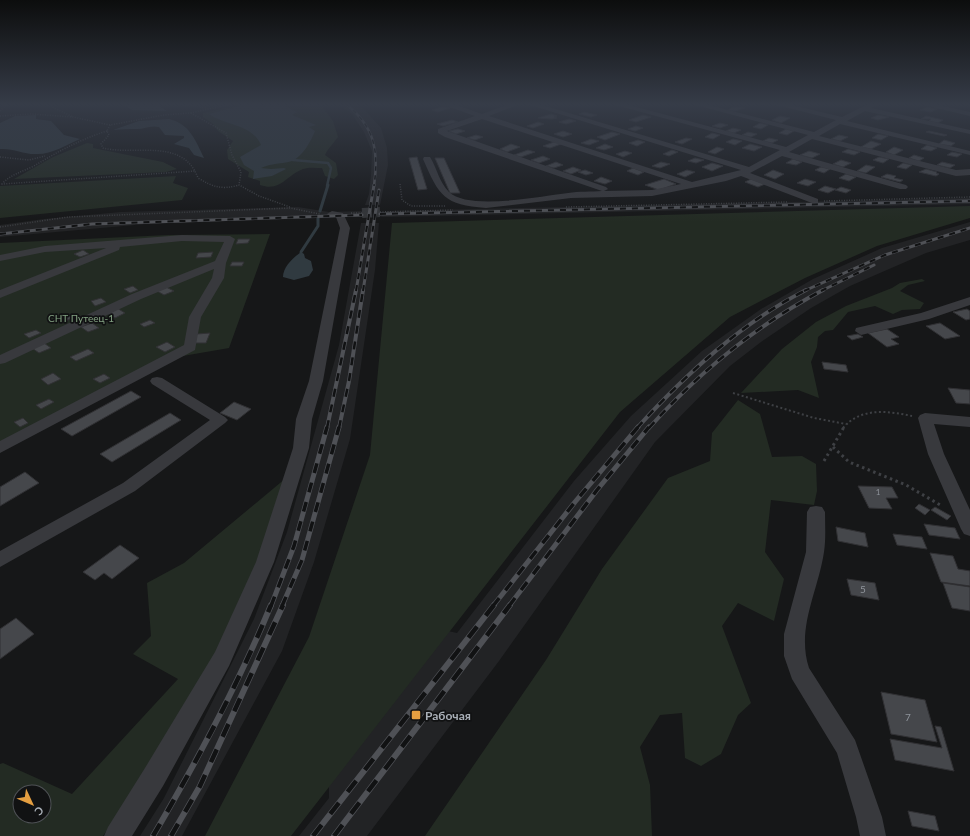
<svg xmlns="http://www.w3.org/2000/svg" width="970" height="836" font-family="Lato,sans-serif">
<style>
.built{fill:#222325}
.green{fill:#232b23;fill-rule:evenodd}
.water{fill:#303a40}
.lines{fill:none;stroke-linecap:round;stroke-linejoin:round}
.stream-far1{stroke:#303a40;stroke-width:2.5}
.stream{stroke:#303a40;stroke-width:3}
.building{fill:#45474b;stroke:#313134}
.minor-tunnel{stroke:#333538;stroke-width:10;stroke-dasharray:10 5;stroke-linecap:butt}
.path-far2{stroke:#3e4044;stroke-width:1.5;stroke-dasharray:1 1.5;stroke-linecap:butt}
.path-far1{stroke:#3e4044;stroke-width:2;stroke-dasharray:2 2.5;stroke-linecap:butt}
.path{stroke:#3e4044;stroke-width:3;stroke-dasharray:2.5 3.5;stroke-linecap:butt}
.minor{fill:#38393d;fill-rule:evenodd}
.rail-far4-casing{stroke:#4f5156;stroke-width:2.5}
.rail-far3-casing{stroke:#4f5156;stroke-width:3}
.rail-far2-casing{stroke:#4f5156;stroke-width:4}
.rail-far1-casing{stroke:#4f5156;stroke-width:5}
.rail-casing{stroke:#4f5156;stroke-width:6}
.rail-far4{stroke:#111213;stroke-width:1.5;stroke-dasharray:4.5;stroke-linecap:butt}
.rail-far3{stroke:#111213;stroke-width:2;stroke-dasharray:6;stroke-linecap:butt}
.rail-far2{stroke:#111213;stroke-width:2.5;stroke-dasharray:8;stroke-linecap:butt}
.rail-far1{stroke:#111213;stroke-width:3.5;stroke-dasharray:10;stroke-linecap:butt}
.rail{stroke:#111213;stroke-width:4.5;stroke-dasharray:14;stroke-linecap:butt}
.poi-dot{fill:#e59f41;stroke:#111213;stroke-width:1.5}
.labels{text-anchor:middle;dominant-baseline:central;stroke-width:3.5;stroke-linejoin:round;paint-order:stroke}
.number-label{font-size:8px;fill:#90959c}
.park-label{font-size:10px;fill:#83a182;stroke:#111213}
.near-number-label{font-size:10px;fill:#90959c}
.near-poi-label{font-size:12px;font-weight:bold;fill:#a9afb7;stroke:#111213;text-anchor:start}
</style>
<rect width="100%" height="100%" fill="#161718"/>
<path class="built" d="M340 105H359L364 109 381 128 387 148 388 165 380 205H365L369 194 371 175 372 151 364 132 352 114Z
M970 198V204L381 217 383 213 388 211Z
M298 207 329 212 362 211 360 216 146 224 0 237V225L44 219 121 212Z
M970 222V240L926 253 850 286 811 308 761 342 730 366 655 442 499 661 367 836H299L329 798V778L448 631 457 633 574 481 631 416 702 351 761 309 813 279 882 248Z
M361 223H379L375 270 350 439 314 562 282 651 182 836H140L164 798 254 619 287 532 339 345Z"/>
<path class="green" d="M240 105H321L333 121 338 137 327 151 325 155 336 163 338 175 334 179 325 176 322 168C316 168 309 167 303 169 285 176 281 192 260 185V181L248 177 249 172 228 159 227 150 233 141 218 131 213 124 203 117V113Z
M87 143 93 144V148L163 162 177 169 166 172 14 179 53 157Z
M176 176 173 183 188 188 182 200 0 218V186Z
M970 206V218L877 246 805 278 730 317 620 412 291 836H205L309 637 370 455 392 223Z
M270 234 229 348 177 357 0 450V243L168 235Z
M922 279 925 281 908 285 900 291 924 303 920 309 902 310 893 314 875 306 848 312 833 330 825 331 818 337 817 347 811 362 819 398 798 390 741 393 782 349 816 322 846 306 892 288 900 283Z
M738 400 760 414 772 457 802 456 816 464 817 491 814 505 771 500 765 552 784 579 774 621 738 603 722 626 751 703 738 715 721 754 701 766 685 758 682 713 660 715 640 747 650 785 652 836H425L546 660 602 569 668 478 710 461 712 433Z
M286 478 279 511 214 660 149 769 103 836H0V764L3 763 72 794 178 679 133 654 151 636 147 583 184 563ZM20 792H44V816H20Z"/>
<path class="water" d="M247 104 283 105 297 112 292 115 316 125 309 127 315 131C311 141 303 156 292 161 282 164 271 163 261 168L271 169 284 168 286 169 272 176 253 179 254 171 244 165 240 157 261 145C252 124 226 126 209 114Z
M124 105H158L167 111 132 110Z
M36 115V119L51 121 64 135 80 139C66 145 51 155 35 154 23 154 12 148 0 149V123L15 116Z
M169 119C189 123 196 141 204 158L194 155 189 148 174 144 184 138V136L165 135 159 127C150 125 145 129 137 129 129 129 121 129 113 130L139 121Z
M301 252 304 254 305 258 311 261 313 270 309 276 294 280 283 277C283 267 293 258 301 252Z"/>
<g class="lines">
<path class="stream-far1" d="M293 160 328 163 331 168 327 186"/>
<path class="stream" d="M320 211 328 185
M301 252 318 226V217"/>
</g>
<path class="building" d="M444 106 450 108 438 112 432 110Z
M734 106 745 108 735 111 728 110Z
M927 107 937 109 931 112 920 110Z
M584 112 597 115 591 117 579 114Z
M551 114 557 116 554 117 557 118 552 119 538 118Z
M643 115 651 117 636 122 629 120Z
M878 115 889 117 878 120 871 118Z
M780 116 790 118 781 123 772 120Z
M926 116 943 120 938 123 929 121 931 119H921Z
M569 119 576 121 566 124 559 122Z
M452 120 458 122 443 126 437 124Z
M538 122 544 124 533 128 527 126Z
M720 123 728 125 720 128 712 126Z
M760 123 768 125 761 129 753 127Z
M636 126 643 128 635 131 628 129Z
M733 128 741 130 734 133 726 131Z
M458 129 465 131 456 134 449 131Z
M786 129 794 131 787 135 779 133Z
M563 131 572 134 563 137 554 134Z
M929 131 947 135 944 136 926 132Z
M612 132 620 134 605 140 597 137Z
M748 132 757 134 751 137 742 135Z
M712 133 720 135 713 139 705 137Z
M878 134 888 136 881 140 872 138Z
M476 135 483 137 475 140 467 138Z
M839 135 848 137 840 141 831 139Z
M686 138 692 139 682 144 675 142Z
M769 138 778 140 772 143 763 141Z
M591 139 599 141 589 145 581 143Z
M733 139 742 141 735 145 726 142Z
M638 140 645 142 637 146 629 143Z
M944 140 955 143 951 146 939 144Z
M871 141 881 144 871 149 861 147Z
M554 142 561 144 550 148 543 146Z
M511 144 520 147 507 152 500 149Z
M605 144 613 147 604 150 596 148Z
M750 144 762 147 754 151 742 148Z
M927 145 937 148 931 151 921 149Z
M717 147 724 149 715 154 708 152Z
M894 147 903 150 894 155 886 152Z
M848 149 860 152 854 155 842 152Z
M528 150 535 152 521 157 514 155Z
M672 150 678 152 669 156 663 154Z
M625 151 632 153 623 157 616 154Z
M809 151 820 154 812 158 800 155Z
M952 152 962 154 957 157 947 155Z
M914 155 924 158 919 161 909 158Z
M543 156 550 159 539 163 531 160Z
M417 157 427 189 418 190 409 158Z
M879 157 889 159 883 163 873 160Z
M435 158H444L460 193H450Z
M695 158 704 160 696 163 688 161Z
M793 159 802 162 796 165 786 163Z
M841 160 851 163 843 167 833 164Z
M556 162 563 165 554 168 546 166Z
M661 162 670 164 660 168 652 166Z
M942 162 955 165 950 168 937 165Z
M712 163 723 166 712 171 702 167Z
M903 163 912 165 906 169 897 167Z
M866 165 875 167 866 173 857 171Z
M573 167 581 170 571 174 563 171Z
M821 167 830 169 824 173 815 170Z
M633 168 644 172 638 175 627 171Z
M926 169 937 172 936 173 939 174 936 176 919 172Z
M585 170 593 173 586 175 578 172Z
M687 170 695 172 685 177 677 174Z
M773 170 784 174 775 179 764 175Z
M846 174 856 177 849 181 839 178Z
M887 174 896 176 894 178 903 180 900 182 881 177Z
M601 177 612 181 605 184 594 181Z
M664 179 676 184 659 190 645 185Z
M751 179 765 184 758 187 745 182Z
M805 179 816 182 808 186 797 183Z
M825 186 836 189 828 193 818 190Z
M841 187 851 190 846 193 835 190Z
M238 239H250L248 243 236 244Z
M83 250 89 254 80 257 74 254Z
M213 252 211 257 196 258 198 253Z
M232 262H244L242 266H230Z
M133 286 138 290 130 293 124 289Z
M166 287 174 291 164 295 157 291Z
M101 298 106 302 95 306 91 301Z
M117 308 125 313 115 318 107 313Z
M967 309 970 311V319L966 320 953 312Z
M70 315 74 317 64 322 59 319Z
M150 320 155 323 144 327 140 324Z
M92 323 99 328 88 332 81 327Z
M940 323 960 336 945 339 926 326Z
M887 329 899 337 891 339 899 344 887 347 868 333Z
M36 330 41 333 29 338 24 334Z
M210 333 206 343H193L197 334Z
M858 334 863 337 852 340 847 336Z
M167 342 175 347 165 352 156 347Z
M44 343 51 348 39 353 32 348Z
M88 349 94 353 76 361 70 357Z
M822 362 846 365 848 372 824 369Z
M53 373 61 379 48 385 41 379Z
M104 374 110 378 100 383 93 379Z
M948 388 970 390V404L956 403Z
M131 391 141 397 72 436 61 429Z
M49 399 54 402 41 409 36 405Z
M234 402 251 409 237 420 220 413Z
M170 413 181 420 112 462 100 454Z
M23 418 28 423 20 427 14 422Z
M25 472 39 483 0 506V487Z
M858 486 892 487 898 498H886L892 509 869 508Z
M919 504 930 510 925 515 915 508Z
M935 507 951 516 947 520 931 510Z
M924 524 955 528 960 539 929 535Z
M836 527 865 533 868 547 838 541Z
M893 534 922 537 927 549 897 545Z
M120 545 139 558 112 579 104 573 95 580 83 572Z
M930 553 953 556 958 569 970 571V586L941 582Z
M847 579 875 583 879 600 851 595Z
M943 583 970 587V611L952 608Z
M16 618 34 634 0 659V629Z
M881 692 925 700 937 742 891 734Z
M935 726 941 727 954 771 895 760 890 739 942 748Z
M908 811 935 816 939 831 912 826Z"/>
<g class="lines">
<path class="minor-tunnel" d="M362 213 380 212"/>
<path class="path-far2" d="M46 104 73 117
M180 104 206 108
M0 111 7 104
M191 113 226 133 232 155 241 172 239 185 259 196 290 207
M0 116 31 114 73 117 110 125 164 115 190 113 232 104
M110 125 107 131 109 135 101 144 103 148C135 156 183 137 198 178 213 187 222 190 239 185
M107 131C81 139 57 152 34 166 22 172 11 174 2 184L196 171
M0 157 29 160 45 156
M400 184 402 200 411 206H445
M824 201 970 197
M566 207 787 202
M380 212 453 210
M351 213H362
M0 227 68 217 290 208 320 214"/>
<path class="path-far1" d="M733 393 814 418 846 424
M843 428C861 407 888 411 912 416"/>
<path class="path" d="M833 447 849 462 906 485 942 506
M824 461 844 427"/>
<path class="minor" d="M441 104H453L482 114 509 104H520L489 116 692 182 741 170 527 104H539L749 167 780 150 612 104H625L786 147 808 135 692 104H705L814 132 836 120 773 104H787L842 117 868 104H878L871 108 970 130V134L865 111 847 121 970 151V155L840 124 819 136 956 170 970 169V175L956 176 812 139 789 152 906 185 908 187 906 189H900L782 156 750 173 818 199V203H812L741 176 726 181 652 196 571 198 486 208C444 205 439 196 423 159L424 157H430C437 168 439 182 449 192 469 211 541 196 568 193 579 191 591 192 602 191L445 137 438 133V129L475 116ZM482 119 681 184 652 190 604 191 608 189 606 187 447 131Z
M919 104H934L970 112V116Z
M332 211 343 213 350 228 323 381 312 419 309 448 274 562 229 666 163 786 132 836H104L108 827 145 768 215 652 256 562 293 448 296 419 309 381 340 228 336 217 329 216 327 214Z
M182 235 230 236 235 239 226 263 224 278 201 317 195 350 0 453V441L184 345 189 317 212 278 214 269 141 299 5 363 0 364V355L132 294 215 261 224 242 182 241 120 247 119 250 0 298V290L106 248 45 252 0 261V255L45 246Z
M970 297V305L929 319 861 335 855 331 856 328 921 313Z
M157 377 162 378 225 417 228 420 225 423 135 491 0 567V551L123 483 210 420 152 384 150 381 152 378Z
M925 413 970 417V427L934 424 944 454 970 510V536L964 534 961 529 928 454 918 418 920 415Z
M816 506 822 507 825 512C825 525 826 539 824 552 818 592 796 628 809 668L855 740 882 817 886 836H860L856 817 837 753 792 679 784 656V634L806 552 807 512 810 507Z"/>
<g class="rail-far4-casing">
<path id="rail-far4" d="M346 104C375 127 379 151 374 186"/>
</g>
<g class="rail-far3-casing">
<path id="rail-far3" d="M380 214 970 201
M0 234 92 224 362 215
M356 291 374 185
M363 291 379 190
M804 291 885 255 970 228
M821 291 874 265"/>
</g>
<g class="rail-far2-casing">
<path id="rail-far2" d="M327 428 356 290
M339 428 349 381 363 290
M637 428C686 374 741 323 806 290
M649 428C699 372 757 325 823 290"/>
</g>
<g class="rail-far1-casing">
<path id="rail-far1" d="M271 606 294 546 327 427
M282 606 302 560 339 427
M493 606 575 502 638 427
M509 606 597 490 649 427"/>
</g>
<g class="rail-casing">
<path id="rail" d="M153 836C197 761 238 685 271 605
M171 836 200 786 283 605
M313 836 494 605
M334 836 510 605"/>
</g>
<use href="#rail-far4" class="rail-far4"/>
<use href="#rail-far3" class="rail-far3"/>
<use href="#rail-far2" class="rail-far2"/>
<use href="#rail-far1" class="rail-far1"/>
<use href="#rail" class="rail"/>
</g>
<linearGradient id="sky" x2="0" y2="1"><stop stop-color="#0c0d0d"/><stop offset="0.47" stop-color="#363c48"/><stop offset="1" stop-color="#363c48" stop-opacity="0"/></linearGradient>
<rect width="970" height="222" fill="url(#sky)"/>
<rect class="poi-dot" x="411" y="710" width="10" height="10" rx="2"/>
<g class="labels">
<g class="number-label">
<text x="878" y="492">1</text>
</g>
<g class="park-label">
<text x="81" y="318">СНТ Путеец-1</text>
</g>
<g class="near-number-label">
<text x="863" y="589">5</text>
<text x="908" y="717">7</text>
</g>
<g class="near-poi-label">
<text x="425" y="715">Рабочая</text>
</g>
</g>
<g transform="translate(32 804) rotate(134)"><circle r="19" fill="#111213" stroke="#4e5155"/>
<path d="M0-3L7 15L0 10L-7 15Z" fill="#e59f41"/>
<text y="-6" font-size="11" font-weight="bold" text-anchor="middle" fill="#a9afb7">С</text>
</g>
</svg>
